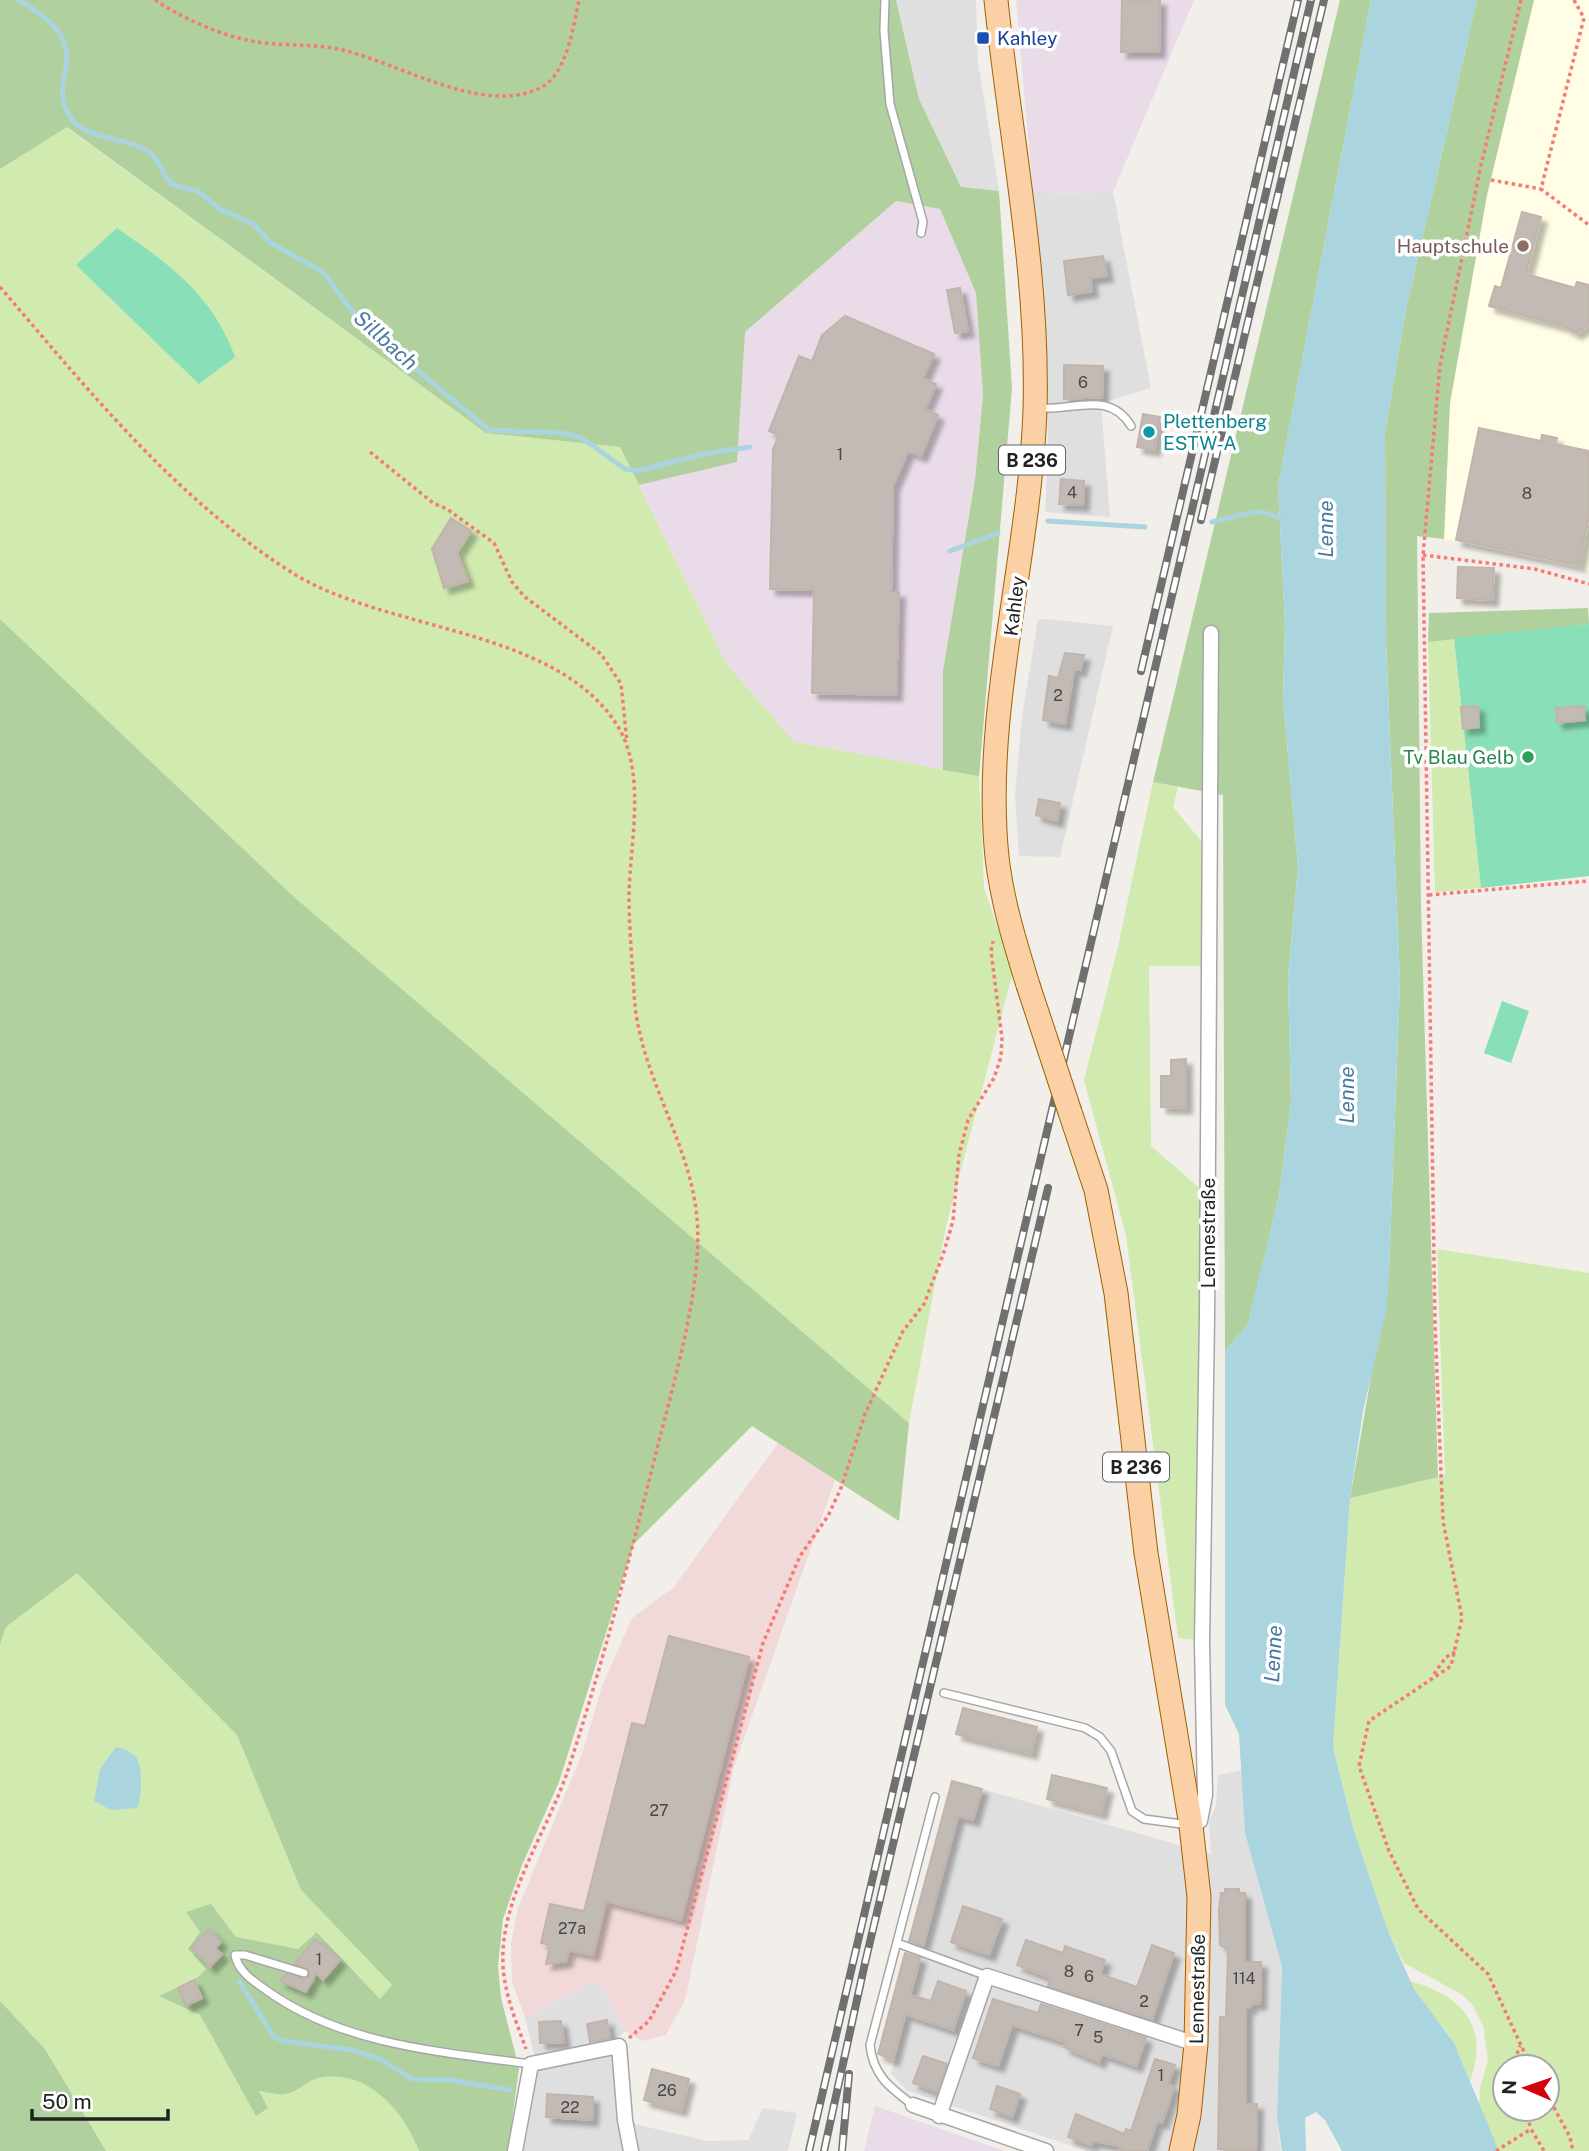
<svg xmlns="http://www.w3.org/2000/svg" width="1589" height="2151" font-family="'Public Sans',sans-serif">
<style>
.residential{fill:#e0dfdf}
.commercial{fill:#f1d9d9}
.industrial{fill:#eadbe8}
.education{fill:#fffde5}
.grass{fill:#d0eab0;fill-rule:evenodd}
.forest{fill:#b0d09e}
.pitch{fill:#89dfb8}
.water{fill:#aad5de}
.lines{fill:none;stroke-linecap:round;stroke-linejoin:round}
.stream{stroke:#aad5de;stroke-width:5}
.building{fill:#c2bab5;stroke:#c3b4ab;stroke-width:2;filter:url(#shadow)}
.service-casing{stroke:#a6a6a6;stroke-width:10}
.minor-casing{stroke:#a6a6a6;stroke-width:17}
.primary-casing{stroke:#9d6102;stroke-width:25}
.path{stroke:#f87973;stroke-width:3.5;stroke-dasharray:3.5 3.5;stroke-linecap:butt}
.service{stroke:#fff;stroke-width:7}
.minor{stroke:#fff;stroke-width:14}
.primary{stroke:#fbd0a5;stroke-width:23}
.rail-casing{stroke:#707070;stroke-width:8}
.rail{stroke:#fff;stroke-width:5;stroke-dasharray:16;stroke-linecap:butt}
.primary-bridge-casing{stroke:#9d6102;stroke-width:25;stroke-linecap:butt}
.primary-bridge{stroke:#fbd0a5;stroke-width:23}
.transit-dot{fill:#1a4fb4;stroke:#fff;stroke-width:2.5}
.education-dot{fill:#8d6e63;stroke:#fff;stroke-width:2.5}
.culture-dot{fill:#0f9aa8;stroke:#fff;stroke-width:2.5}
.leisure-dot{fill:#2e9e5b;stroke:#fff;stroke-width:2.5}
.labels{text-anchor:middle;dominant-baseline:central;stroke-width:7;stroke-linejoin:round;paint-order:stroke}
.number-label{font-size:16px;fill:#4a4847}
.shield{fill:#fff;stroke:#646464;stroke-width:2}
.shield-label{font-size:18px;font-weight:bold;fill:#222}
.transit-label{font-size:19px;fill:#164399;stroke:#fff;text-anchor:start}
.education-label{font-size:19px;fill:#785e54;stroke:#fff;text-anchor:end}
.culture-label{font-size:19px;fill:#0d838f;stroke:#fff;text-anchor:start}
.street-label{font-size:19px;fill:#222;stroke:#fff}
.leisure-label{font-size:19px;fill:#27864d;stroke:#fff;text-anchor:end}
.water-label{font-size:21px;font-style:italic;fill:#4879a1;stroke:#fff}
</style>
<defs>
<filter id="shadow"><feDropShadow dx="6" dy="6" stdDeviation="2" flood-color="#0004"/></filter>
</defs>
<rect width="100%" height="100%" fill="#f2eee9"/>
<path class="residential" d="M896 0H976L978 61 999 191 961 187 919 99Z
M1113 192 1151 388 1101 403 1110 517 1045 512 1048 452 1046 348 1033 193Z
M1046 619 1113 626 1060 857 1019 856 1015 794 1022 717 1038 620Z
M1242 1770 1245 1833 1282 1967 1277 2117 1281 2151H1087L908 2091 891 2074 958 1816 974 1820 982 1789 1211 1854 1209 1822 1216 1805 1218 1775Z
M598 1980 625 2031 615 2040 613 2076 617 2120 708 2141 748 2140 763 2108 797 2113 788 2151H524L534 2086V2054L525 2017Z"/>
<path class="commercial" d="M778 1443 835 1480 734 1767 685 2000 666 2035 642 2041 625 2031 598 1980 525 2017 512 1982 511 1944 518 1908 582 1754 602 1686 632 1618 674 1587Z"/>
<path class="industrial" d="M1016 0H1194L1113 192 1033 193Z
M896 201 940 209 976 293 983 395 975 480 943 671V770L794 742 726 663 639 485 737 462 744 333Z
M875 2106 950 2132 1005 2151H864Z"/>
<path class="education" d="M1534 0H1589V571L1444 539 1450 403 1487 195Z"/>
<path class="grass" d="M66 127 486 433 620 447 726 663 794 742 979 776 984 888 1013 972 946 1226 909 1423 293 896 0 619V169Z
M1454 638 1481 888 1435 892 1428 642Z
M1153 782 1178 787 1173 807 1202 842 1205 966H1149L1151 1146 1205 1193 1199 1640 1178 1638 1126 1235 1084 1080 1117 951Z
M1437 1249 1589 1273V2151H1499L1479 2105 1480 2088 1488 2060 1483 2025 1472 2004 1461 1994 1404 1963 1388 1931 1353 1828 1333 1747 1350 1498 1445 1475ZM1505 2067H1547V2109H1505Z
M77 1572 237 1735 301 1890 392 1985 381 2000 318 1932 298 1949 200 1932 206 1969 198 1977 159 1996 200 2015 256 2116 258 2091C266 2092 276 2094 285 2094 297 2093 307 2080 319 2078 366 2067 405 2111 419 2151H106L45 2049 0 2001V1645L6 1627Z
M1410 1981C1462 1996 1490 2025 1470 2081 1462 2062 1455 2042 1442 2026 1430 2011 1418 1998 1410 1981Z"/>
<path class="forest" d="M0 0H896L919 99 961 187 999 191 1012 388 979 776 943 770V671L975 480 983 395 976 293 940 209 896 201 745 332 737 462 639 485 620 447 486 433 67 127 0 169Z
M1340 0H1371L1278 486 1285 624 1283 698 1298 867 1288 977 1291 1102 1279 1196 1248 1324 1225 1351 1223 795 1153 782Z
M1477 0H1534L1487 195 1450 403 1444 539 1417 536 1421 907 1438 1477 1350 1498 1389 1273 1400 982 1386 640 1385 431 1406 310Z
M1588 608 1589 624 1428 642 1429 613Z
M0 619 293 896 909 1423 899 1521 752 1426 634 1544 559 1782 522 1865 503 1919 498 1966 501 1998 519 2068 508 2151H419C404 2111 367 2068 319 2078 307 2080 297 2093 285 2094 277 2095 267 2092 259 2091L268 2108 256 2116 200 2015 159 1996 198 1977 206 1969 188 1949 200 1932 186 1912 211 1904 236 1937 298 1949 317 1932 380 1999 392 1985 301 1890 237 1735 77 1573 6 1627 0 1645Z
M0 2001 45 2049 106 2151H0Z"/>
<path class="pitch" d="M117 228C170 265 212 294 235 357L199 384 76 265Z
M1589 624V876L1481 888 1454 638Z
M1502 1001 1529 1011 1511 1063 1484 1053Z"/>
<path class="water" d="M1371 0H1477L1406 310 1385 431 1386 640 1400 982 1389 1273 1387 1309 1363 1411 1350 1498 1333 1747 1353 1828 1388 1931 1414 1989 1454 2043 1499 2151H1342L1325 2120 1316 2112 1305 2118 1306 2151H1282L1277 2117 1282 1967 1245 1833 1239 1734 1225 1705V1351L1248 1324 1279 1196 1291 1102 1288 977 1298 867 1283 698 1285 624 1278 486Z
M116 1747C124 1749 130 1751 136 1757 143 1767 142 1798 137 1808L111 1810 94 1801 100 1769Z"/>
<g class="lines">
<path class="stream" d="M19 0C35 10 60 25 65 45 73 72 51 90 71 118 87 141 128 136 150 153 159 159 163 175 171 184L199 192 220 209 253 224 271 243 323 272 361 323 489 430 563 433 582 438 625 469 638 471 703 454 750 447
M1048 521 1145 527
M1212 522 1249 513 1262 512 1286 520
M950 551 998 533
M239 1981 274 2037 284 2041 352 2050 380 2059 412 2079 450 2080 510 2090"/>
</g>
<path class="building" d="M1122 0H1160L1159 52H1121Z
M1522 212 1541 217 1526 274 1575 288 1577 282 1589 285V325L1576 333 1563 326 1489 306 1495 286 1501 288Z
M1103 256 1107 276 1090 278 1092 291 1068 295 1064 261Z
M960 288 968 331 955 333 947 290Z
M845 316 934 354 923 378 936 384 925 409 938 415 921 456 908 451 893 486 891 592H899L896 695 812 693 814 590 770 589 773 449 779 435 769 431 799 356 812 361 822 335Z
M1064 365 1103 366 1102 397 1064 399Z
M1143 414 1160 417 1154 450 1137 447Z
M1479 428 1541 441 1542 435 1557 438 1555 444 1589 451V516L1579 565 1456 540Z
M1061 479 1084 481 1083 505 1059 504Z
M451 518 471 531 457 553 468 581 444 588 432 549Z
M1458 567 1494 568 1492 600 1457 598Z
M1065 653 1084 655 1080 670 1074 669 1065 724 1043 720 1049 676 1058 678Z
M1478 706 1479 727 1463 729 1461 707Z
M1584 706 1585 720 1557 723 1556 708Z
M1039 799 1060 803 1057 821 1036 815Z
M1186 1059V1108L1161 1107V1076H1171V1060Z
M669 1636 749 1657 681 1920 606 1901 593 1955 569 1950 566 1961 546 1964 550 1945 541 1943 550 1904 584 1911 632 1723 645 1726Z
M963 1708 1037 1727 1031 1753 956 1734Z
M1052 1775 1107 1788 1101 1813 1047 1799Z
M952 1781 982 1789 973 1820 958 1816 923 1946 909 1941Z
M1225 1889H1239V1893H1245V1962H1261L1260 2004 1251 2003 1250 2008H1246V2104H1257L1256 2151 1218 2149 1220 2017H1226L1228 1949 1220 1945 1219 1910 1221 1893H1225Z
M963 1906 1002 1919 989 1955 951 1942Z
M209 1929 221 1942 215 1948 222 1954 210 1967 191 1947Z
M315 1939 340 1960 323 1980 316 1973 306 1992 280 1981 286 1974 303 1979 309 1977 308 1968 294 1964Z
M1026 1940 1063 1953 1065 1946 1105 1960 1100 1974 1137 1987 1152 1945 1174 1953 1152 2019 1048 1986 1051 1978 1017 1965Z
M905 1953 920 1958 910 1995 931 2001 938 1981 966 1991 953 2030 905 2014 893 2060 878 2054Z
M194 1980 202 1998 186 2006 178 1988Z
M993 1999 1038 2013 1041 2004 1146 2038 1136 2066 1102 2054 1099 2062 1064 2047 1066 2042 1012 2025 998 2066 973 2058Z
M607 2020 610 2038 590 2042 587 2024Z
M561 2021 564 2042 540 2043 539 2022Z
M923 2056 947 2064 937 2092 913 2083Z
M1155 2059 1175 2065 1168 2084 1174 2087 1162 2123 1157 2121 1147 2151H1119L1121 2146 1093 2141 1091 2145 1068 2137 1076 2114 1124 2134 1126 2129 1131 2131Z
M652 2069 689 2079 681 2110 644 2100Z
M997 2086 1020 2094 1012 2117 990 2109Z
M547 2094 593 2097 592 2120 546 2117Z"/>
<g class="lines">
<g class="service-casing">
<path id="service" d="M885 0 884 31 890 104 923 222 921 233
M1039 408C1074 411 1109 390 1131 426
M944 1693 1085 1728 1100 1737 1111 1751 1132 1811 1144 1819 1189 1825
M897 1943 987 1976
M304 1973 245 1955H235C238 1971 253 1981 266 1990 342 2045 441 2052 531 2064
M913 2105C889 2087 873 2075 870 2045L935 1797"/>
</g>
<g class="minor-casing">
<path id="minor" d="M1191 1826 1200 1821 1205 1795 1202 1643 1207 1317 1211 633
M913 2105 1046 2151
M939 2116 987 1976 1196 2044
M515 2151 531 2064 619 2046 625 2120 631 2151"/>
</g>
<g class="primary-casing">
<path id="primary" d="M996 0C1010 136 1039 273 1035 410 1030 557 982 711 997 857 1002 901 1015 943 1028 985
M1070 1112 1096 1190 1116 1293 1146 1553 1191 1826 1199 1897 1196 2044 1189 2115 1181 2151"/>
</g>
<path class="path" d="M155 0C180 17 218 34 247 40 277 47 308 43 338 49 397 61 478 115 538 89 567 77 573 27 579 0
M1521 0 1481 165 1440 365 1423 555 1435 1324 1443 1521 1462 1618 1451 1666 1369 1721 1359 1766 1389 1851 1418 1909 1488 1974 1531 2067
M1574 0 1584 18 1541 189 1589 225
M1491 180 1541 189
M0 287C89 391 175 498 291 572 385 632 555 627 617 725 647 773 630 842 629 895 629 927 632 959 634 992 637 1071 690 1140 697 1218 703 1282 675 1378 659 1441 631 1553 603 1664 567 1773 544 1840 489 1914 506 1987 510 2008 519 2029 526 2049
M370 452 433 503 447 509 494 543 512 582 525 597 601 654 621 684 627 742
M1423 555 1535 569 1589 584
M1429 895 1589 881
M1434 1674 1446 1657 1455 1652
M629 2038 649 2021 676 1971 763 1643 800 1556 828 1516 841 1488 865 1414 903 1331 924 1304 943 1255 953 1221 959 1155 968 1120 994 1078 1001 1057 1002 1038 991 951 993 941
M1512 2067 1520 2046
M1547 2095 1570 2137 1573 2151
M1525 2109 1531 2129
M1496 2151 1531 2129 1544 2151"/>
<use href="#service" class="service"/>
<use href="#minor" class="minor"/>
<use href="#primary" class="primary"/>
<g class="rail-casing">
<path id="rail" d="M1201 520 1324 0
M1141 671 1298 0
M809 2151 1311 0
M824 2151 865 1963 1048 1188
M842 2151 849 2074"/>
</g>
<use href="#rail" class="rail"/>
<g class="primary-bridge-casing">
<path id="primary-bridge" d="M1028 985 1070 1112"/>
</g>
<use href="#primary-bridge" class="primary-bridge"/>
</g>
<rect class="transit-dot" x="976" y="31" width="14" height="14" rx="3.5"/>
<circle class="education-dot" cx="1523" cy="246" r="7"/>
<circle class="culture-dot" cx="1149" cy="432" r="7"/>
<circle class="leisure-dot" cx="1528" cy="757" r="7"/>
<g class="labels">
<g class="number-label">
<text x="1083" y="382">6</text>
<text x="840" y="454">1</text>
<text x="1072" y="492">4</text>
<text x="1527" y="493">8</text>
<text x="1058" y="695">2</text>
<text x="659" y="1810">27</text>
<text x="572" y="1928">27a</text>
<text x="319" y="1959">1</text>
<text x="1069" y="1971">8</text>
<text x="1089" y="1976">6</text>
<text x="1244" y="1978">114</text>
<text x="1144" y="2001">2</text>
<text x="1079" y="2030">7</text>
<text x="1098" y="2037">5</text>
<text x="1161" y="2075">1</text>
<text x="667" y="2090">26</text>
<text x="570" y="2107">22</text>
</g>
<g class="shield">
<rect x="999" y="445.5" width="66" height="29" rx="5"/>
<rect x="1103" y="1452.5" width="66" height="29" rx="5"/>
</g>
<g class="shield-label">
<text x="1032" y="460">B 236</text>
<text x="1136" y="1467">B 236</text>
</g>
<g class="transit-label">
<text x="997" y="38">Kahley</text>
</g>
<g class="education-label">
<text x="1509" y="246">Hauptschule</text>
</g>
<g class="culture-label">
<text x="1163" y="421">Plettenberg<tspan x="1163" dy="22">ESTW-A</tspan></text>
</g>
<g class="street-label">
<text transform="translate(1014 606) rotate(-83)">Kahley</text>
<text transform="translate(1208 1233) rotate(-90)">Lennestraße</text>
<text transform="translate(1197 1989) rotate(-89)">Lennestraße</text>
</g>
<g class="leisure-label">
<text x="1514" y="757">Tv Blau Gelb</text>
</g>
<g class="water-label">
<text transform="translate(386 340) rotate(42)">Sillbach</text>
<text transform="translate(1325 529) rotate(-90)">Lenne</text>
<text transform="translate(1346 1095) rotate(-90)">Lenne</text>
<text transform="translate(1273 1654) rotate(-87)">Lenne</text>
</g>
</g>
<g transform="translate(1526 2088) rotate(272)"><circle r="33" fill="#ffffff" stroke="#a7a7a7" stroke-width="2"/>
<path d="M0-5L12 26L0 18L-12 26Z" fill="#d0030f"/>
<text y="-10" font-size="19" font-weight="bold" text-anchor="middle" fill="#222222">N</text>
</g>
<path d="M32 2109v10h136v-10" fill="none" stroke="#222222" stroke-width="3.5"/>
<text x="42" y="2109" font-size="21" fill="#222222" stroke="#ffffff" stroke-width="5" paint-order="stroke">50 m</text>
</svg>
